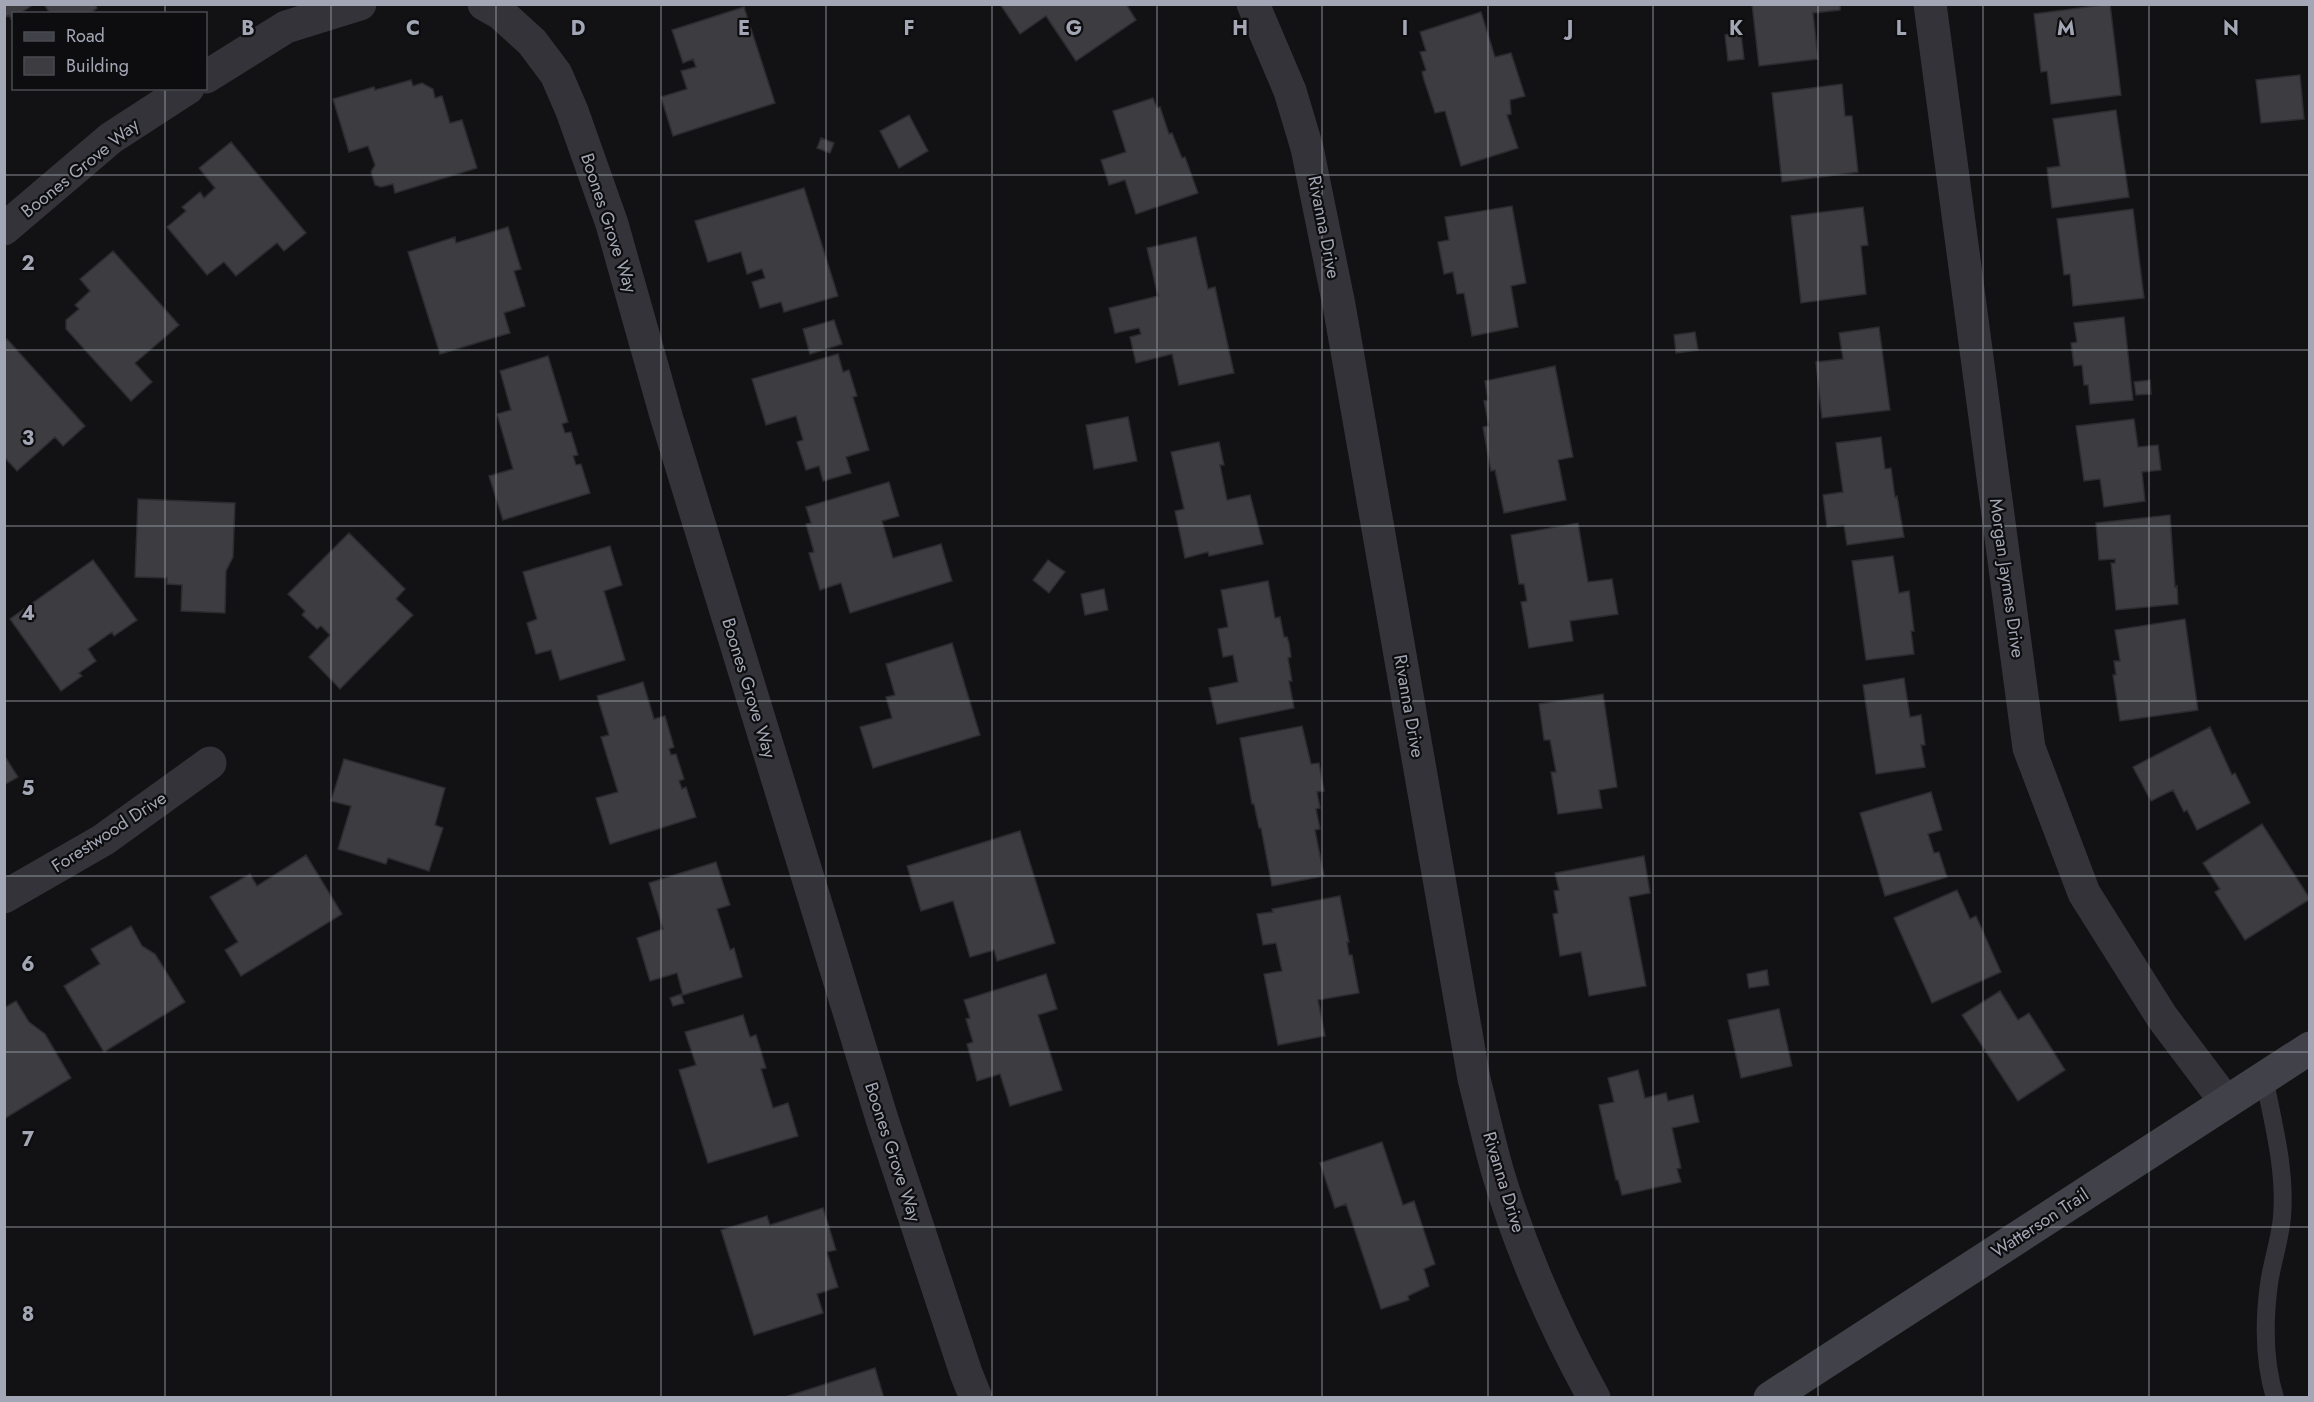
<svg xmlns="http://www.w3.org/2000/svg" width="2314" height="1402" font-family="Jost,sans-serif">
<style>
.building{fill:#3c3c41;stroke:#2c2c30;stroke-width:1.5}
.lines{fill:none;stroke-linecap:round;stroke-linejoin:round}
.lane{stroke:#333339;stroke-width:18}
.street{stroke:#333339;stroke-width:33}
.secondary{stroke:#414249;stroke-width:33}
.grid{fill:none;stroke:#a3a7b5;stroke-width:1.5;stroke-opacity:0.55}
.labels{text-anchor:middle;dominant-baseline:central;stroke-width:4.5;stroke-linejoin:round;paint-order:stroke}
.street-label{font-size:18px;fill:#a3a7b5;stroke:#0d0d0f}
.grid-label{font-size:20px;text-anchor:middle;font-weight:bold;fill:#a3a7b5;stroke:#0d0d0f;stroke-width:4.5;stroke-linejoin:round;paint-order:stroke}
</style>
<rect width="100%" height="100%" fill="#121214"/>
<path class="building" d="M4 4H30L31 6 19 14H14L11 19 9 15 4 18Z
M44 4H95L97 8 90 14H50Z
M1000 4H1126L1136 20 1076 61 1046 16 1020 34Z
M1752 4H1840V10L1813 13 1818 59 1759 66Z
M2110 4 2121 95 2051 104 2047 71 2041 72 2034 14Z
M744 7 775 103 673 136 661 97 687 89 681 71 696 67 693 59 683 63 672 30Z
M1481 12 1495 57 1511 53 1525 96 1510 100 1511 114 1507 115 1518 148 1461 166 1445 111 1435 113 1424 80 1422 72 1426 70 1420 52 1426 51 1420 32Z
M1741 33 1744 59 1728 61 1725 35Z
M2300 75 2304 119 2261 123 2256 80Z
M411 80 413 86 422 83 433 89 435 98 442 96 450 123 462 120 477 168 395 193 393 184 381 187 375 185 371 172 375 165 368 146 349 152 333 99 374 87 375 90Z
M1842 84 1845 116H1852L1858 172 1782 182 1772 93Z
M1153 98 1157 108 1160 107 1169 134 1172 133 1182 158 1185 157 1198 193 1136 214 1125 180 1109 185 1101 160 1126 152 1113 111Z
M2116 110 2129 197 2052 208 2047 168 2060 166 2053 119Z
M909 115 928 151 899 168 880 131Z
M821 138 834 143 830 153 817 148Z
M231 142 306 233 284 251 277 243 236 276 224 262 207 275 167 227 186 211 182 207 200 192 204 198 215 188 199 168Z
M804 188 838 296 784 312 781 302 760 308 752 282 765 278 762 269 747 274 741 252 708 262 695 221Z
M1512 206 1526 283 1511 286 1518 327 1472 336 1464 293 1457 294 1453 272 1444 274 1438 242 1449 240 1445 217Z
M1863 207 1868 245 1861 246 1866 294 1801 303 1791 216Z
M2133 209 2144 298 2073 306 2070 274 2064 275 2057 219Z
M508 227 521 269 514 271 525 306 504 313 510 333 440 354 408 252 455 237 456 243Z
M1196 237 1208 289 1215 287 1234 373 1179 385 1172 354 1136 363 1130 337 1141 334 1139 328 1115 333 1109 308 1158 296 1147 248Z
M113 251 179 325 135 363 152 382 131 401 66 329V320L79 309 75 305 90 291 80 279Z
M2124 317 2133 400 2090 404 2088 385H2084L2082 365 2074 366 2071 343 2077 342 2074 323Z
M834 320 842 344 810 354 803 329Z
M1879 327 1890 410 1822 418 1816 362 1843 359 1839 333Z
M1695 332 1698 350 1676 353 1674 335Z
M7 339 85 426 63 446 55 437 17 471 6 459 4 460V342Z
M838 354 843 372 849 370 857 396 853 397 869 450 846 457 851 473 823 481 819 466 806 470 797 442 803 440 796 416 766 425 752 379Z
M548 356 568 422 562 424 565 433 571 432 578 455 573 456 576 465 581 464 590 493 503 520 489 476 513 469 497 414 511 410 500 371Z
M1555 366 1573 457 1558 460 1566 500 1504 513 1495 470 1491 471 1483 427 1489 426 1484 401 1488 400 1485 381Z
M2150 380 2151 394 2136 395 2134 382Z
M1128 417 1137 461 1094 469 1086 425Z
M2134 419 2138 447 2158 445 2161 470 2142 472 2145 501 2104 507 2100 479 2084 481 2076 426Z
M1881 437 1885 469 1891 468 1895 497 1897 496 1904 537 1847 545 1844 525 1827 527 1823 495 1843 492 1836 443Z
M1219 442 1224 465H1220L1227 500 1250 495 1263 544 1209 556 1208 552 1185 558 1175 511 1184 509 1171 452Z
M889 482 899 516 882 521 893 558 941 544 952 581 850 613 841 583 820 590 809 553 814 552 806 524 811 523 806 507Z
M138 499 235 503 233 557 226 571 225 613 181 611 182 585 167 584V578L135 577Z
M2170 515 2175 587 2177 586 2178 604 2116 610 2111 563H2115V559L2099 560 2096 523Z
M1578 523 1588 582 1612 579 1618 614 1570 621 1573 641 1529 648 1521 602 1527 601 1524 584H1519L1511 535Z
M349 533 405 589 396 599 413 615 340 689 309 657 330 635 321 626 317 629 302 615 305 611 288 594Z
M610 546 622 585 604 591 625 660 560 680 551 650 536 654 527 623 537 619 523 572Z
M1893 556 1899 593 1909 591 1914 631H1911L1914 654 1866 660 1852 561Z
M93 560 137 620 114 636 112 632 88 649 96 661 79 673 82 676 61 691 10 619Z
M1048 560 1065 572 1049 593 1033 580Z
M1268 581 1275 618 1280 617 1284 637H1287L1289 643 1291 657 1288 658 1292 681H1289L1294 708 1217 724 1209 688 1238 682 1233 655 1223 657 1218 629 1228 627 1221 590Z
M1104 589 1108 610 1085 615 1081 594Z
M2185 619 2198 710 2120 721 2113 675H2116L2114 661H2120L2115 630Z
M952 643 980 735 873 768 860 727 892 718 886 697 895 695 886 664Z
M1904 678 1910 717 1921 715 1925 745H1921L1925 767 1876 774 1863 685Z
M643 682 654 719 665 716 674 747 669 749 671 755 676 754 684 779 679 781 682 789 686 787 696 817 610 844 596 798 618 792 601 737 609 735 597 696Z
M1603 694 1617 787 1599 790 1602 808 1558 814 1551 772H1556L1550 740H1544L1539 704Z
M1302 726 1311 764 1319 763 1324 791 1317 792 1320 808 1316 809 1320 829 1315 830 1324 876 1272 886 1261 828H1259L1254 804H1252L1240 738Z
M2210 727 2232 775 2235 773 2250 803 2197 830 2187 810 2184 812 2173 790 2151 801 2133 767Z
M4 755 18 777 4 785Z
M344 759 445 788 435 825 443 828 429 871 388 858 386 864 338 849 351 806 331 801Z
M1931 792 1942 830 1928 834 1934 853 1939 852 1947 877 1885 896 1860 813Z
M2262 824 2310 899 2245 940 2216 894 2215 892 2220 889 2203 863Z
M1020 831 1055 943 997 961 994 950 970 957 953 901 921 911 907 866Z
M306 855 342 914 241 976 225 950 238 942 210 897 250 874 257 886Z
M1644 856 1650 893 1629 897 1646 986 1589 996 1581 952 1560 956 1553 914 1558 913 1554 891 1559 890 1555 873Z
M716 862 730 905 717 909 730 950 734 948 742 977 683 995 677 973 650 981 637 938 663 929 649 883Z
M1957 890 1970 919 1976 916 2001 972 1932 1003 1894 918Z
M1340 896 1349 942H1347L1349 955H1352L1359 993 1318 1000 1325 1036 1278 1045 1264 974 1282 971 1276 943 1263 945 1257 914 1273 912 1272 909Z
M131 926 142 946 155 954 185 1002 104 1052 64 986 100 964 91 949Z
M1767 970 1769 985 1749 988 1747 974Z
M1046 974 1057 1009 1038 1015 1062 1090 1010 1106 1000 1074 977 1081 967 1044 973 1042 966 1019 970 1018 964 1000Z
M2000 991 2018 1020 2029 1013 2065 1070 2018 1101 1962 1015Z
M681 994 684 1003 673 1006 670 998Z
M16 1001 29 1022 45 1034 71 1078 4 1119V1008Z
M1779 1009 1792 1066 1741 1078 1728 1020Z
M743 1015 750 1037 756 1035 766 1068 761 1069 773 1108 788 1103 798 1136 708 1163 679 1070 696 1065 685 1032Z
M1638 1070 1645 1098 1666 1093 1668 1101 1693 1095 1699 1122 1672 1128 1681 1168 1677 1169 1681 1182 1622 1195 1618 1180H1616L1599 1105 1614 1102 1608 1078Z
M1382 1142 1403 1205 1414 1201 1435 1264 1424 1269 1429 1286 1408 1296 1409 1300 1381 1309 1346 1204 1335 1208 1320 1163Z
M823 1208 836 1250 827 1252 838 1287 817 1294 823 1313 754 1335 721 1230 767 1216 770 1225Z
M875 1368 884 1398H782Z"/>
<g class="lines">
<path class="lane" d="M2264 1077C2273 1123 2286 1170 2282 1217 2280 1240 2272 1262 2269 1284 2264 1321 2264 1362 2275 1398"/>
<path class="street" d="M484 4 500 13 532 42 556 74 572 111 612 224 667 419 882 1119 966 1373 976 1398
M1253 4 1290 91 1307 148 1339 305 1474 1079C1482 1110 1489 1142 1498 1173 1521 1250 1555 1327 1594 1398
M1930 4 2029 748 2084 893 2162 1017 2226 1102
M206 77 286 27 360 4
M4 229 111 138 188 88
M4 897 103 840 210 763"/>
<path class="secondary" d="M1770 1398 2310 1048"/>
</g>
<path class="grid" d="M165 4V14M331 4V1398M496 4V1398M661 4V1398M826 4V1398M992 4V1398M1157 4V1398M1322 4V1398M1488 4V1398M1653 4V1398M1818 4V1398M1983 4V1398M2149 4V1398M165 88V1398M4 175H2310M4 350H2310M4 526H2310M4 701H2310M4 876H2310M4 1052H2310M4 1227H2310"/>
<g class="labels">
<g class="street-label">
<text transform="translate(80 168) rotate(-39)">Boones Grove Way</text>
<text transform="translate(609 223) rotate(72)">Boones Grove Way</text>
<text transform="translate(1324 227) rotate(79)">Rivanna Drive</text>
<text transform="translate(2007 578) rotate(82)">Morgan Jaymes Drive</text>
<text transform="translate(749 688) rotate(73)">Boones Grove Way</text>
<text transform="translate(1409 706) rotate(80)">Rivanna Drive</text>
<text transform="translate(109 832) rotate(-33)">Forestwood Drive</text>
<text transform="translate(893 1152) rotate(72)">Boones Grove Way</text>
<text transform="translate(1504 1182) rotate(73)">Rivanna Drive</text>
<text transform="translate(2040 1223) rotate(-33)">Watterson Trail</text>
</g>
</g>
<g class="grid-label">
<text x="248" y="35">B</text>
<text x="413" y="35">C</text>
<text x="578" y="35">D</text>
<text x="744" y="35">E</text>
<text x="909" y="35">F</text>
<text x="1074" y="35">G</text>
<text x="1240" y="35">H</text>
<text x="1405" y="35">I</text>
<text x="1570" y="35">J</text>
<text x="1736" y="35">K</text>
<text x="1901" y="35">L</text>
<text x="2066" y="35">M</text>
<text x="2231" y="35">N</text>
<text x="28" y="270">2</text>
<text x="28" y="445">3</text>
<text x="28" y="620">4</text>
<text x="28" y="795">5</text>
<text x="28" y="971">6</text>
<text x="28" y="1146">7</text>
<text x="28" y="1321">8</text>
</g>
<rect width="2314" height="1402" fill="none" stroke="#a3a7b5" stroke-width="12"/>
<rect x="12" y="12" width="195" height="78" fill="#0d0d0f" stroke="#494b51" stroke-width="1.5"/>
<rect x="24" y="32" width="30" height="9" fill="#414249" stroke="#494b51" stroke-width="1.5"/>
<text x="66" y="42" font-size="18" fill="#a3a7b5">Road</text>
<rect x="24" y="57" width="30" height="18" fill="#3c3c41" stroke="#494b51" stroke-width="1.5"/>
<text x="66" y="72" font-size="18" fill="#a3a7b5">Building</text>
</svg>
